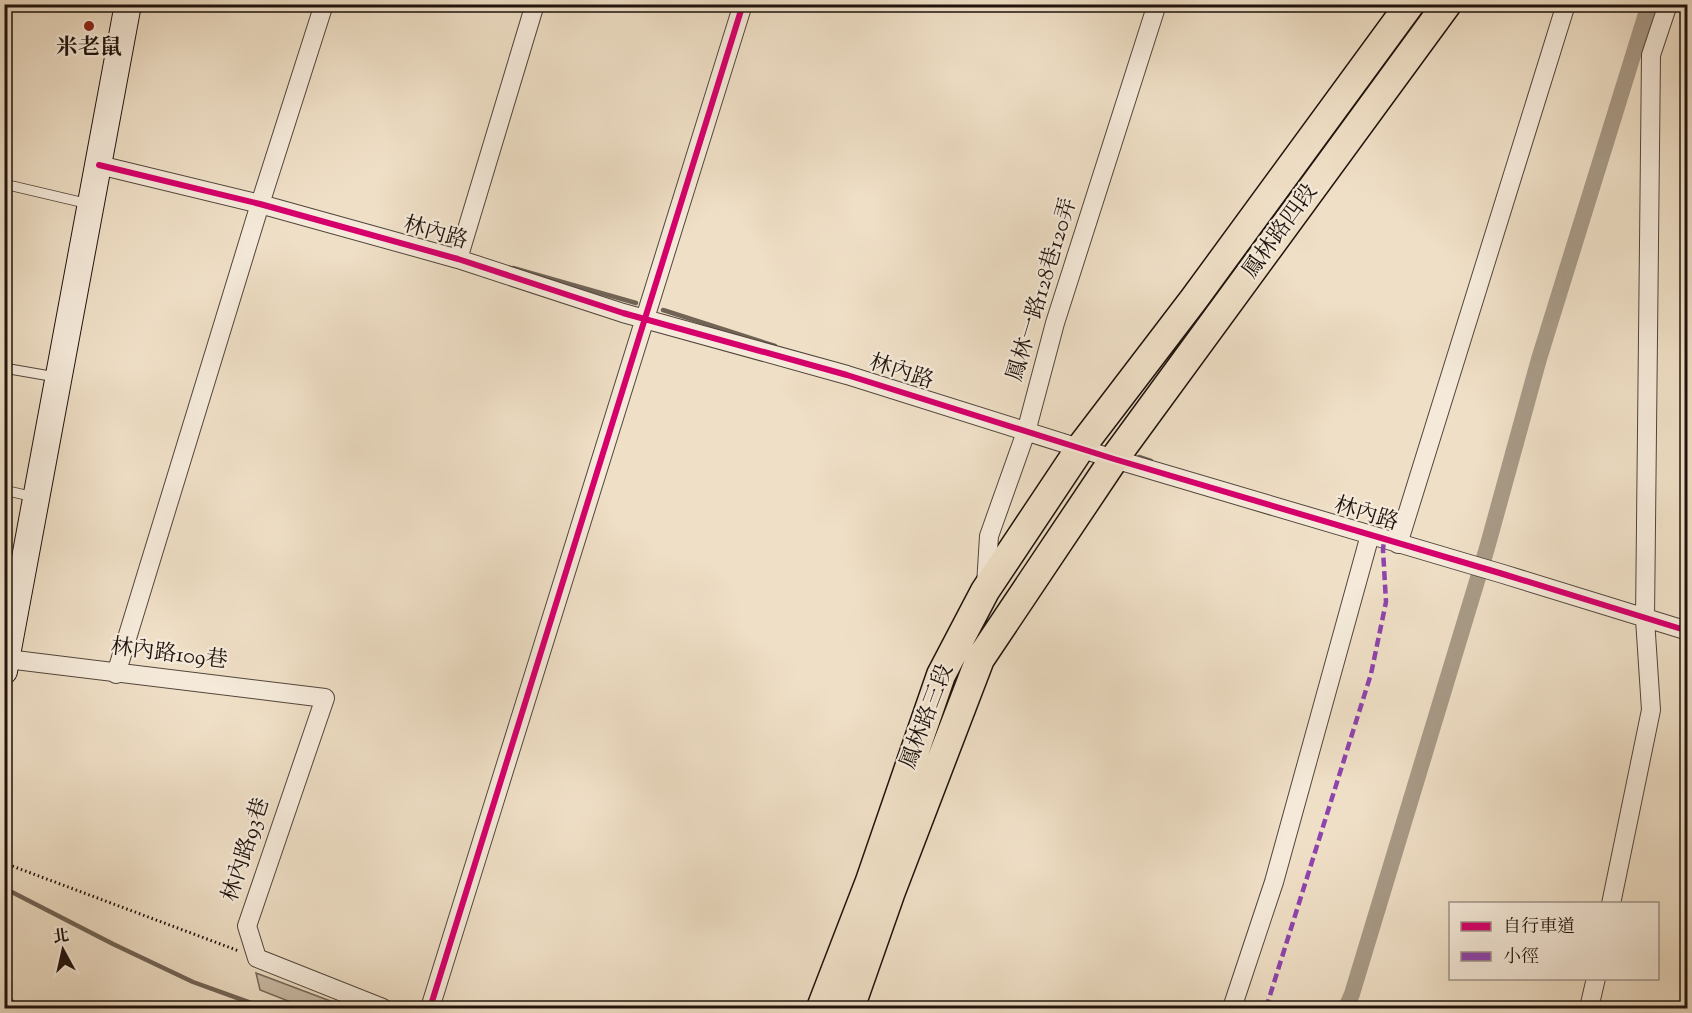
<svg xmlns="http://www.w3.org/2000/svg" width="1692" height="1013" font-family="'Sorts Mill Goudy','Noto Serif TC',serif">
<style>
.green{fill:#cbbca7;stroke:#74685a;stroke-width:1.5}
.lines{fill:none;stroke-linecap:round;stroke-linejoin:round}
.stream{stroke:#716456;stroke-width:4.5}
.canal{stroke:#a89a87;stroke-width:16}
.lane-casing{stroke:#52463b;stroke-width:11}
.street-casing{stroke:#52463b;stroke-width:20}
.secondary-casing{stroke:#1e130d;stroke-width:28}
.primary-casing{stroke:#1e130d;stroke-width:31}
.path{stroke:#1e130d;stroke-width:3;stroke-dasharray:1.5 3;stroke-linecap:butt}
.lane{stroke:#f5eada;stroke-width:9}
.street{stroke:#f5eada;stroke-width:18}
.secondary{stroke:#f5eada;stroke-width:26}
.primary{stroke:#efdfc6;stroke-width:28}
.quiet{stroke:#8e44ad;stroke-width:4.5;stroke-dasharray:9 4.5;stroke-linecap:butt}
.cycleway-casing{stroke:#f5eada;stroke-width:10}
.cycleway{stroke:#d6006c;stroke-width:6}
.poi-dot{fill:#8f2418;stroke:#f5eada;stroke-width:2}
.labels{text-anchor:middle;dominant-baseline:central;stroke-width:4.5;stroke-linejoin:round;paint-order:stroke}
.poi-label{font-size:22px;font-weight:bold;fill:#1e130d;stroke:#f5eada}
.street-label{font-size:22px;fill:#1e130d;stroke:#f5eada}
</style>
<rect width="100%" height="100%" fill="#efdfc6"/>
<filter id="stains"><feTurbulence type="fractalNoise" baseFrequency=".00333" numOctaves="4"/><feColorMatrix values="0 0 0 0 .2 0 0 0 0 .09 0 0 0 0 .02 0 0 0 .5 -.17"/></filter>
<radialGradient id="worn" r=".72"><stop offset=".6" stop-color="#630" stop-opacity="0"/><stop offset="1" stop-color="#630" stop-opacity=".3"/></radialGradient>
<path class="green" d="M256 973 349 1008H306L260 990Z"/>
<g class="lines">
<path class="stream" d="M513 268 636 303
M663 310 775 346
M1139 457 1151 461
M4 888 113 944 193 982 265 1008"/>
<path class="canal" d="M1346 1008 1352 994 1487 548 1539 359 1649 4"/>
<g class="lane-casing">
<path id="lane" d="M4 184 89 204
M4 368 56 377
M4 490 34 497"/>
</g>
<g class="street-casing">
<path id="street" d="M99 165 260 204 458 259 623 313 847 375 1114 459 1503 574 1688 631
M458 259 535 4
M1398 544 1566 4
M986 585 989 536 1026 432 1055 323 1157 4
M7 659 325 698 247 926 257 958 383 1008
M116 674 260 204 324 4
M1611 904 1651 710 1645 619 1651 55 1668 4
M4 1008H8
M430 1008 743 4
M1232 1008 1274 882 1370 535
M1589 1008 1596 978"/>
</g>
<g class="secondary-casing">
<path id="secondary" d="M4 671 128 4"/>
</g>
<g class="primary-casing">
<path id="primary" d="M821 1008 870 881 941 675 985 591 1081 447 1194 299 1410 4
M850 1008 890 894 980 659 1114 459 1447 4"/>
</g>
<path class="path" d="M4 863 239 951"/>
<use href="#lane" class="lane"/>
<use href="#street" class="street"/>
<use href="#secondary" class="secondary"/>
<use href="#primary" class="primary"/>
<path class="quiet" d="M1266 1008 1371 674 1386 602 1383 550 1384 540"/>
<g class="cycleway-casing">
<path id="cycleway" d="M99 165 260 204 458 259 623 313 847 375 1114 459 1503 574 1688 631
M430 1008 743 4"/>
</g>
<use href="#cycleway" class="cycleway"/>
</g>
<circle class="poi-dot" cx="89" cy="26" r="6"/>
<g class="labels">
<g class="poi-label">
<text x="89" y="49">米老鼠</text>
</g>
<g class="street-label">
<text transform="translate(1281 232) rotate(-54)">鳳林路四段</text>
<text transform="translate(435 234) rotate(16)">林內路</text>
<text transform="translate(1043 290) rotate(-73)">鳳林一路128巷120弄</text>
<text transform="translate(901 373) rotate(18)">林內路</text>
<text transform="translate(1366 515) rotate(17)">林內路</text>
<text transform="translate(169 655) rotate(7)">林內路109巷</text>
<text transform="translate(928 717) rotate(-69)">鳳林路三段</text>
<text transform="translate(247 850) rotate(-72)">林內路93巷</text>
</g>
</g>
<rect width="1692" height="1013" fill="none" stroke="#efdfc6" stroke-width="24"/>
<rect x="6" y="6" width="1680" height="1001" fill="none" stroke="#1e130d" stroke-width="3"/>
<rect x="12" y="12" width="1668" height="989" fill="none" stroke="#1e130d" stroke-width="1.5"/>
<rect x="1449" y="902" width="210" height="78" fill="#f5eada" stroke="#9f9488" stroke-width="1.5"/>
<rect x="1461" y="922" width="30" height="9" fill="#d6006c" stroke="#9f9488" stroke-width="1.5"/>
<text x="1503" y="932" font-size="18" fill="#1e130d">自行車道</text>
<rect x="1461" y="952" width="30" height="9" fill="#8e44ad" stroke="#9f9488" stroke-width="1.5"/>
<text x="1503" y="962" font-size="18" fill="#1e130d">小徑</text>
<g transform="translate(63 950) rotate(352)" stroke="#f5eada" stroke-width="4.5" paint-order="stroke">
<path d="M0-4.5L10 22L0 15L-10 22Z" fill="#1e130d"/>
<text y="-9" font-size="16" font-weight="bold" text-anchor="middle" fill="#1e130d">北</text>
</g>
<rect width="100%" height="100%" filter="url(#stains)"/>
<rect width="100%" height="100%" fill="url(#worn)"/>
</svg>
